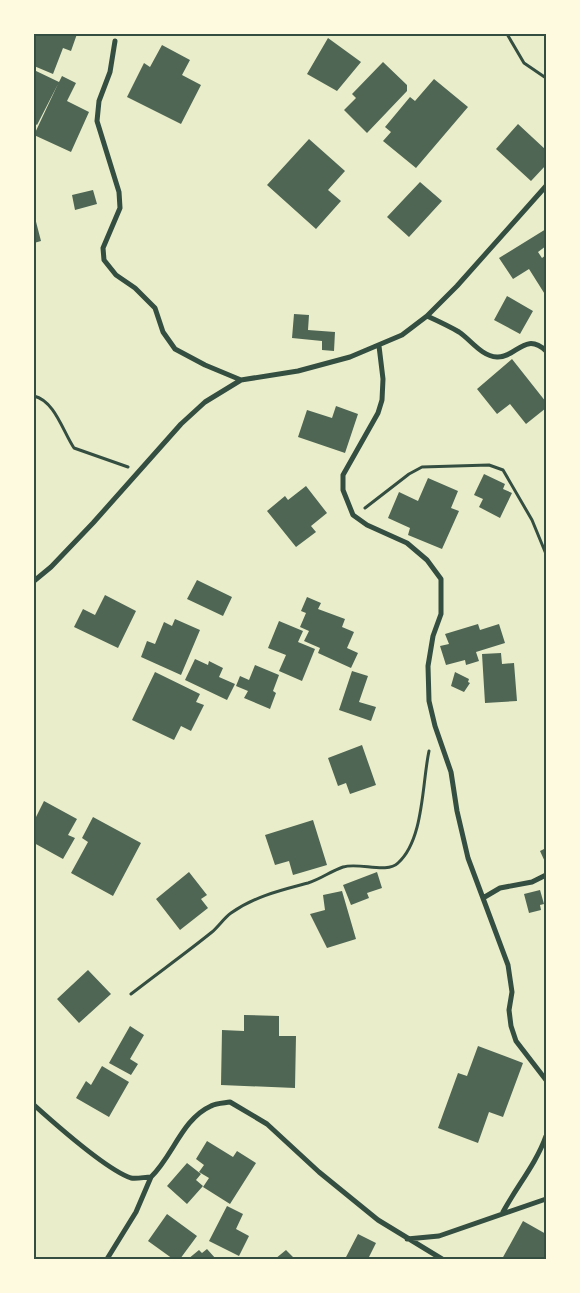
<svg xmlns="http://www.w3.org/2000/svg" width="580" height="1293" font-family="'PT Sans',sans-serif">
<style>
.building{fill:#4f6655}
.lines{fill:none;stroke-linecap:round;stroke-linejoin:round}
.path{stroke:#344e41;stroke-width:3}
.minor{stroke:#344e41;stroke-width:5}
.neatline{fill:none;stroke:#344e41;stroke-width:2}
</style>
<rect width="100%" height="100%" fill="#e9edc9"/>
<path class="building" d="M34 34H77L71 51 63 48 53 74 34 66Z
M328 38 361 62 337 91 307 74Z
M162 45 190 60 182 75 201 85 181 124 127 97 144 63 150 67Z
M383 62 407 85V91L367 133 344 110 356 98 352 94Z
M34 70 59 82 62 76 76 83 67 101 89 112 71 152 34 135 58 84 37 125 34 123Z
M434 79 468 107 416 168 383 141 391 132 385 127 410 97 415 101Z
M518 124 546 150V165L531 181 496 149Z
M309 139 345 171 328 190 341 201 316 229 267 185Z
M420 182 442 201 409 237 387 217Z
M93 190 97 204 75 210 72 195Z
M34 214 41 241 34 243Z
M546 229V246L538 252 542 258 546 255V296L529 269 513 279 499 258Z
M507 296 533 311 520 334 494 320Z
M294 314 309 315 308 330 335 332 334 351 322 350V341L292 338Z
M512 359 546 402V408L526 424 510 404 497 414 477 389Z
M336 406 358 414 345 453 298 437 307 410 332 418Z
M484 474 505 484 503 489 512 493 500 518 479 507 483 499 474 495Z
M428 478 458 491 451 508 459 511 442 549 408 535 410 528 388 518 399 492 418 501Z
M306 486 327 513 311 526 316 532 296 547 267 511 285 496 288 500Z
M197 580 232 597 223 616 187 599Z
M105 595 136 611 118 648 74 627 83 609 95 615Z
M307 597 321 603 318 609 345 619 342 627 354 632 347 648 358 653 351 668 318 653 320 648 304 641 309 631 300 627 306 613 301 611Z
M175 619 200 630 181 675 141 657 147 641 155 644 164 622 172 626Z
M279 621 303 631 298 642 315 649 302 681 279 671 286 655 268 648Z
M478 624 480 630 499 624 505 643 476 652 479 661 466 665 465 660 446 665 440 646 449 644 445 634Z
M501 653 502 664 514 663 517 701 485 703 482 654Z
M195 659 208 665 209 661 223 668 219 677 235 684 227 700 185 680Z
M255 665 279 675 273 691 276 693 270 709 244 698 248 691 236 686 240 676 249 680Z
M352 671 368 676 359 702 376 707 371 721 339 710Z
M155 672 200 694 196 702 204 705 191 731 181 726 174 740 132 720Z
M455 672 469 679 468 682 470 683 464 692 451 686Z
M362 745 376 785 350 794 346 783 338 786 328 758Z
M44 801 77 819 68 835 75 838 63 859 34 843V821Z
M93 817 141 843 113 896 71 873 88 842 82 838Z
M313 820 327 865 293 875 289 861 275 865 265 835Z
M546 848V864L540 851Z
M189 872 207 895 201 899 208 908 180 930 156 899Z
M377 872 382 888 367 893 369 898 351 905 343 885Z
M540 890 544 904 540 905 541 910 529 913 524 894Z
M342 891 356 939 327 948 310 914 325 910 323 895Z
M88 970 111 994 79 1023 57 999Z
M244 1015 279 1016V1036H296L295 1088 221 1085 222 1030 244 1031Z
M130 1026 144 1035 130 1059 138 1064 131 1075 109 1063Z
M478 1046 523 1063 503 1117 489 1112 478 1143 438 1128 458 1073 467 1076Z
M102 1066 129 1082 109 1117 76 1098 86 1081 91 1085Z
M207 1141 233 1157 237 1151 256 1163 230 1204 203 1187 209 1178 199 1172 204 1165 196 1159Z
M187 1163 201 1174 196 1180 203 1186 187 1204 167 1186Z
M227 1206 243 1214 236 1229 249 1236 239 1256 209 1241Z
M167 1214 197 1236 180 1259H173L148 1241Z
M523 1221 546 1234V1259H502Z
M358 1234 376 1243 368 1259H345Z
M207 1249 216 1259H188L199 1250 202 1253Z
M286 1250 295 1259H275Z"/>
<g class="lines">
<path class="path" d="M507 34 524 63 546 78
M34 396C55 401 63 432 74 448L128 467
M365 508 409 474 422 467 489 465 503 470 532 520 546 554
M131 994C158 973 186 953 212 932 219 926 224 918 231 913 255 896 282 890 308 883 321 879 331 871 343 867 359 862 387 874 398 863 424 840 422 783 429 751"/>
<path class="minor" d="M115 41 110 72 99 101 97 121 119 192 120 208 103 248 104 260 116 275 135 288 155 308 163 332 175 349 205 365 241 380
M427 316C438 321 449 326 459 332 471 340 481 356 497 357 516 358 525 331 546 351
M379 346 383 379 382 400 378 413 343 475V490L353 515 367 525 407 543 427 560 441 579V614L433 636 428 666 429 701 435 726 451 772 457 811 468 858 508 965 512 992 509 1010 511 1026 516 1041 546 1080
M34 581 51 567 93 523 181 424 205 402 241 380 298 371 350 357 402 335 427 316 457 286 546 186
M483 898 500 888 532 882 546 875
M34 1105C54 1123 107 1170 131 1178 137 1179 145 1177 151 1177 173 1156 182 1119 211 1106 216 1103 224 1103 230 1102L267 1124 319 1172 378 1220 442 1259
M503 1212C517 1186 536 1164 546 1136
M407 1239 439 1236 546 1199
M107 1259 136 1212 151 1177"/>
</g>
<rect width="580" height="1293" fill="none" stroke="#fefae0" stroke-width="70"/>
<rect x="35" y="35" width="510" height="1223" class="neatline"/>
</svg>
